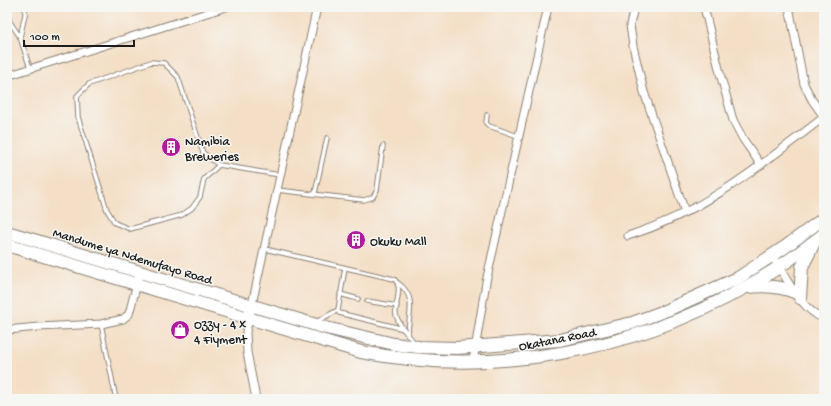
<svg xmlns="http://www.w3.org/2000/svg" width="831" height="406" viewBox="0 0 831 406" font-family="'Gochi Hand',sans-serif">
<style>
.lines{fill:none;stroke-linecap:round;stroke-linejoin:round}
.service-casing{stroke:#887e71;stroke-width:5.5}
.minor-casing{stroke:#887e71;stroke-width:9}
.primary-casing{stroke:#887e71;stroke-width:14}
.service{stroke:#fff;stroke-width:3.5}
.minor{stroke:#fff;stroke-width:7}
.primary{stroke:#fff;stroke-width:12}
.labels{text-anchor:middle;stroke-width:3;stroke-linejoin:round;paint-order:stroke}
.poi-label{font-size:13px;fill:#1c1c1c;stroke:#f6f6f2;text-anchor:start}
.street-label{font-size:13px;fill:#1c1c1c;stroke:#f6f6f2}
</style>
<rect width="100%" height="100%" fill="#f6f6f2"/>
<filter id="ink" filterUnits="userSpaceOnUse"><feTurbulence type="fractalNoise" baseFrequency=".025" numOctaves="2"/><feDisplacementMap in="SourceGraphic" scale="8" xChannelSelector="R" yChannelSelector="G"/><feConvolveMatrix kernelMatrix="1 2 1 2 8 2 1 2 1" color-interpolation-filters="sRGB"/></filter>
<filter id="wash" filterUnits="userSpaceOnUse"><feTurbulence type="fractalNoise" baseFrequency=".012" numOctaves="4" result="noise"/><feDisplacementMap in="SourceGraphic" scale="16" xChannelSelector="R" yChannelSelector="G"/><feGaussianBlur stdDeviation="0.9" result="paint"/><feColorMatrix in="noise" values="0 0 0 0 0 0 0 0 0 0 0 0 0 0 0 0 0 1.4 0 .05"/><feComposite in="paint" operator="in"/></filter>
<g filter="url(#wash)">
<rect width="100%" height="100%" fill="#f4dfc6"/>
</g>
<g filter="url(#ink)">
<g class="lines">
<defs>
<g id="service">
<path d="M7,14L10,22L20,37L30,68"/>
<path d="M20,37L25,15V7"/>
<path d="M487,115L486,123L489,126L518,136"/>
<path d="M219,165L204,179L200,197L192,208L182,215L130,229L115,223L107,210L78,117L77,96L89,84L151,62L164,63L178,77L203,153L219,165L280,175"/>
<path d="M277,190L364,200L373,197L377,190L383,146"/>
<path d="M315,193L327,138"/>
<path d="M265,249L394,279C404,287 394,304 396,315C399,326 408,335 415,343"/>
<path d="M345,268L338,310L339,313L404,329"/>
<path d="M398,283C418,298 408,314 408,335"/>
<path d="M340,294L358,299"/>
<path d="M367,301L397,306"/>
<path d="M316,322L338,310"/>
<path d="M101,324L116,399"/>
</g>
<g id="minor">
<path d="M634,7L630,25L633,46L644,92L685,212"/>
<path d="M704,7L721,77L733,120L743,139L761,165"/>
<path d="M789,7L804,84L812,100L824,117"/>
<path d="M7,76L226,7"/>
<path d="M628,236C706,211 760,166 824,117"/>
<path d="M772,256C787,278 799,308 824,319"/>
<path d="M7,330L38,327L101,324L123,319L129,314L140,272"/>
<path d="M473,362L486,282L548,7"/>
<path d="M256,399L247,352L246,332L317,7"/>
</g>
<g id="primary">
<path d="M7,232L326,328L394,344L419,347L457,348L560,340L632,323L667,310L738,278L785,247L824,218"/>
<path d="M7,245L361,352C492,377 631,352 746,287C774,272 799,253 824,234"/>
<path d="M749,287C766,285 781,286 797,293"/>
<path d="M800,298L802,267L813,245"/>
</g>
</defs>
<!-- service casing -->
<use href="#service" class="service-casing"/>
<!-- minor casing -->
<use href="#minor" class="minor-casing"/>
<!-- primary casing -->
<use href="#primary" class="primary-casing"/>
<!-- service -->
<use href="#service" class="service"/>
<!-- minor -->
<use href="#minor" class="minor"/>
<!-- primary -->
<use href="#primary" class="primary"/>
</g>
</g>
<!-- icons -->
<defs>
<symbol id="building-disc" viewBox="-11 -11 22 22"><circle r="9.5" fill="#b5179e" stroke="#f6f6f2"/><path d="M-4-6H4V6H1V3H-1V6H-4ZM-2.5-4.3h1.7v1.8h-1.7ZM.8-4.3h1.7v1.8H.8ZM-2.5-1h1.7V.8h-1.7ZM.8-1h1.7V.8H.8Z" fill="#fff"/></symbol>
<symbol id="shop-disc" viewBox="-11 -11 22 22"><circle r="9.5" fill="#b5179e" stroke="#f6f6f2"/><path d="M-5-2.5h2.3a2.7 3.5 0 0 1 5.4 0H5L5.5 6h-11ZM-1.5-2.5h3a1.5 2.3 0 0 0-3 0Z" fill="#fff"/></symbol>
</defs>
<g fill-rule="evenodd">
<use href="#building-disc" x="160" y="136" width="22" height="22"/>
<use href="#building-disc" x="345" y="229" width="22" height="22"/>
<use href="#shop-disc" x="169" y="319" width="22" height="22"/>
</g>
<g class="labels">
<!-- poi labels -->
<g class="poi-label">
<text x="185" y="145">Namibia<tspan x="185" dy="15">Breweries</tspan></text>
<text x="370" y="245">Okuku Mall</text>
<text x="194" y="328">Ozzy - 4 x<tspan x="194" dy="15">4 Fiyment</tspan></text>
</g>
<!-- street labels -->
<g class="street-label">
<text transform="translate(133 255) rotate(17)" y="5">Mandume ya Ndemufayo Road</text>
<text transform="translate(557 338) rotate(-11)" y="5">Okatana Road</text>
</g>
</g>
<!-- margin -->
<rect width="831" height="406" fill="none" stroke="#f6f6f2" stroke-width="24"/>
<!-- scale -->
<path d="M24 40v6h110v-6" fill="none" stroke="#1c1c1c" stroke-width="2"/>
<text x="30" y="40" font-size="12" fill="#1c1c1c" stroke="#f6f6f2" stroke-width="3" paint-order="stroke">100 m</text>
</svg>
